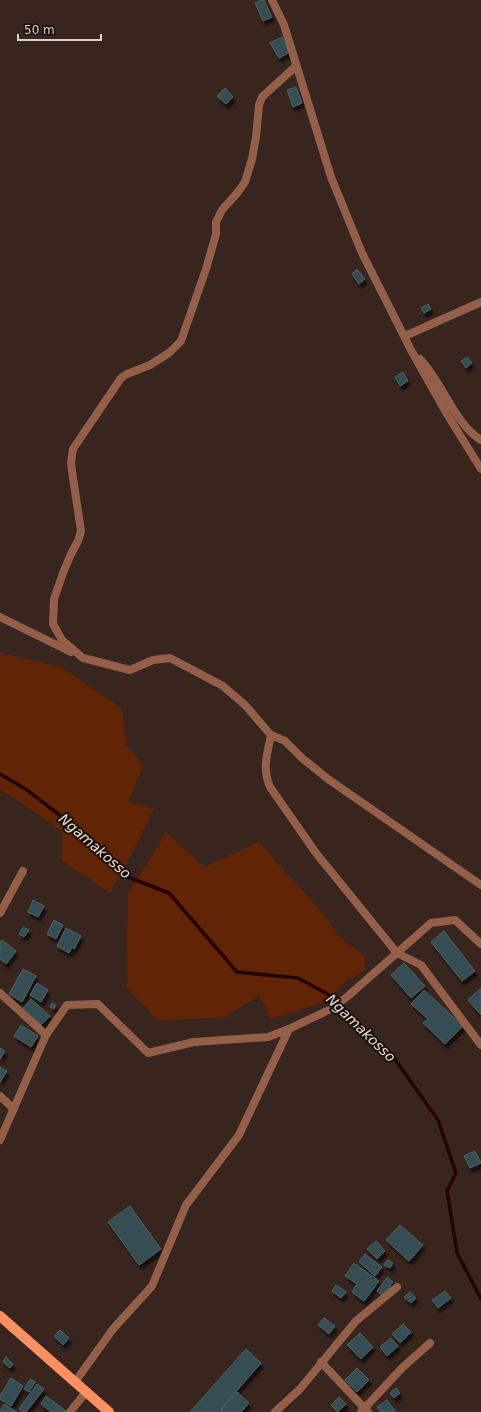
<svg xmlns="http://www.w3.org/2000/svg" width="481" height="1412" viewBox="0 0 481 1412" font-family="'DejaVu Sans',sans-serif">
<style>
.green{fill:#612506}
.lines{fill:none;stroke-linecap:round;stroke-linejoin:round}
.stream{stroke:#260300;stroke-width:3.5}
.building{fill:#354d53;stroke:#4a6368;filter:url(#shadow)}
.street{stroke:#935f49;stroke-width:8}
.primary{stroke:#fb9061;stroke-width:10}
.labels{text-anchor:middle;stroke-width:4;stroke-linejoin:round;paint-order:stroke}
.water-label{font-size:14px;font-style:italic;fill:#f0d9d0;stroke:#19110d}
</style>
<defs>
<filter id="shadow"><feDropShadow dx="2.5" dy="4.5" stdDeviation="1" flood-color="#0009"/></filter>
</defs>
<rect width="100%" height="100%" fill="#38251e"/>
<!-- green -->
<g class="green">
<path d="M0,653L62,667L122,709L126,744L143,766L128,802L154,808L138,842L110,893L62,861V831L0,789Z"/>
<path d="M166,832L204,867L259,842L324,915L337,935L364,955L365,971L347,980L328,1001L271,1019L259,995L225,1017L158,1021L127,988L128,894Z"/>
</g>
<g class="lines">
<!-- stream -->
<path class="stream" d="M0,774L27,790L92,840L128,877L169,893L237,972L298,978L331,996L392,1055L438,1120L456,1173L447,1191L457,1253L481,1299"/>
</g>
<!-- building -->
<g class="building">
<path d="M262,0H264L272,17L263,21L255,3Z"/>
<path d="M282,37L290,52L279,58L270,43Z"/>
<path d="M296,87L302,103L293,107L287,90Z"/>
<path d="M225,88L233,97L226,104L217,96Z"/>
<path d="M357,269L365,279L359,284L352,274Z"/>
<path d="M428,304L431,309L424,313L421,308Z"/>
<path d="M467,357L472,363L466,368L461,361Z"/>
<path d="M403,372L408,381L400,386L395,377Z"/>
<path d="M33,900L44,906L38,917L28,912Z"/>
<path d="M54,920L63,925L56,939L47,934Z"/>
<path d="M23,927L29,930L24,937L19,934Z"/>
<path d="M66,928L81,936L74,949L72,947L69,953L57,946Z"/>
<path d="M444,931L475,971L462,981L431,942Z"/>
<path d="M2,940L16,951L6,964L0,959V942Z"/>
<path d="M404,963L425,986L411,998L391,975Z"/>
<path d="M23,969L36,976L22,1002L9,994Z"/>
<path d="M37,983L48,990L41,1002L30,995Z"/>
<path d="M481,988V1015L468,1000Z"/>
<path d="M424,990L463,1026L445,1044L423,1023L428,1019L411,1004Z"/>
<path d="M31,999L50,1016L41,1025L23,1008Z"/>
<path d="M52,1003L56,1005L54,1009L50,1007Z"/>
<path d="M21,1025L38,1036L31,1047L14,1036Z"/>
<path d="M0,1048L5,1051L0,1059Z"/>
<path d="M0,1067L7,1071L0,1082Z"/>
<path d="M475,1151L481,1163L470,1168L464,1156Z"/>
<path d="M130,1206L161,1249L139,1265L108,1222Z"/>
<path d="M400,1225L423,1245L409,1261L386,1240Z"/>
<path d="M376,1241L385,1251L377,1259L367,1249Z"/>
<path d="M365,1254L382,1267L375,1276L359,1262Z"/>
<path d="M387,1260L393,1263L390,1268L384,1265Z"/>
<path d="M354,1263L379,1281L364,1301L352,1292L357,1284L345,1276Z"/>
<path d="M387,1277L393,1282L383,1296L377,1291Z"/>
<path d="M336,1285L346,1292L341,1298L332,1291Z"/>
<path d="M445,1291L451,1298L438,1308L432,1300Z"/>
<path d="M410,1292L416,1298L411,1303L404,1297Z"/>
<path d="M324,1318L335,1326L329,1334L318,1325Z"/>
<path d="M403,1324L411,1332L400,1343L392,1334Z"/>
<path d="M60,1330L69,1338L63,1345L54,1336Z"/>
<path d="M360,1333L373,1347L361,1359L347,1345Z"/>
<path d="M391,1338L398,1346L387,1356L380,1347Z"/>
<path d="M246,1349L261,1363L218,1412H190Z"/>
<path d="M6,1357L13,1364L10,1368L3,1362Z"/>
<path d="M357,1368L369,1380L357,1392L345,1380Z"/>
<path d="M11,1378L23,1386L11,1406L0,1399V1396Z"/>
<path d="M30,1379L35,1382L29,1392L24,1389Z"/>
<path d="M37,1384L44,1389L26,1412H23L19,1409Z"/>
<path d="M396,1388L400,1393L394,1398L390,1393Z"/>
<path d="M237,1392L249,1403L241,1412H221L220,1411Z"/>
<path d="M46,1396L66,1411L65,1412H51L41,1404Z"/>
<path d="M339,1397L346,1404L337,1412L331,1405Z"/>
<path d="M387,1400L396,1412H381L377,1407Z"/>
<path d="M4,1404L17,1412H0Z"/>
</g>
<g class="lines">
<!-- street -->
<g class="street">
<path d="M272,0L284,25L331,177L362,253L412,352L447,414L481,469"/>
<path d="M296,66L262,97L259,105L256,137L252,159L245,182L238,192L222,210L216,222V234L206,269L181,341L169,353L150,365L127,374L121,378L73,449L71,463L73,478L81,531L78,541L71,554L63,573L54,599L53,624L62,640L83,658L130,670L153,660L170,658L223,686L245,705L271,735L285,741L302,758L328,779L481,885"/>
<path d="M405,336L481,302"/>
<path d="M420,359C442,381 455,425 481,440"/>
<path d="M0,617L71,652"/>
<path d="M271,735C267,755 262,768 270,787L316,853L397,953L421,965L481,1045"/>
<path d="M0,913L23,871"/>
<path d="M0,993L46,1035"/>
<path d="M0,1096L14,1109"/>
<path d="M0,1140L46,1035L67,1005L98,1004L148,1053L194,1042L268,1037L289,1029L333,1008L348,996L431,923L455,920L481,944"/>
<path d="M321,1362L368,1412"/>
<path d="M75,1382L113,1329L152,1286L186,1205L239,1135L289,1029"/>
<path d="M70,1412L86,1392"/>
<path d="M275,1412L300,1389L356,1321L397,1287"/>
<path d="M361,1412L402,1368L430,1343"/>
</g>
<!-- primary -->
<path class="primary" d="M0,1316L109,1412"/>
</g>
<g class="labels">
<!-- water labels -->
<g class="water-label">
<text transform="translate(95 846) rotate(41)" y="5">Ngamakosso</text>
<text transform="translate(361 1028) rotate(44)" y="5">Ngamakosso</text>
</g>
</g>
<!-- scale -->
<path d="M18 34v6h83v-6" fill="none" stroke="#ddd1cc" stroke-width="2"/>
<text x="24" y="34" font-size="12" fill="#ddd1cc" stroke="#19110d" stroke-width="3" paint-order="stroke">50 m</text>
</svg>
